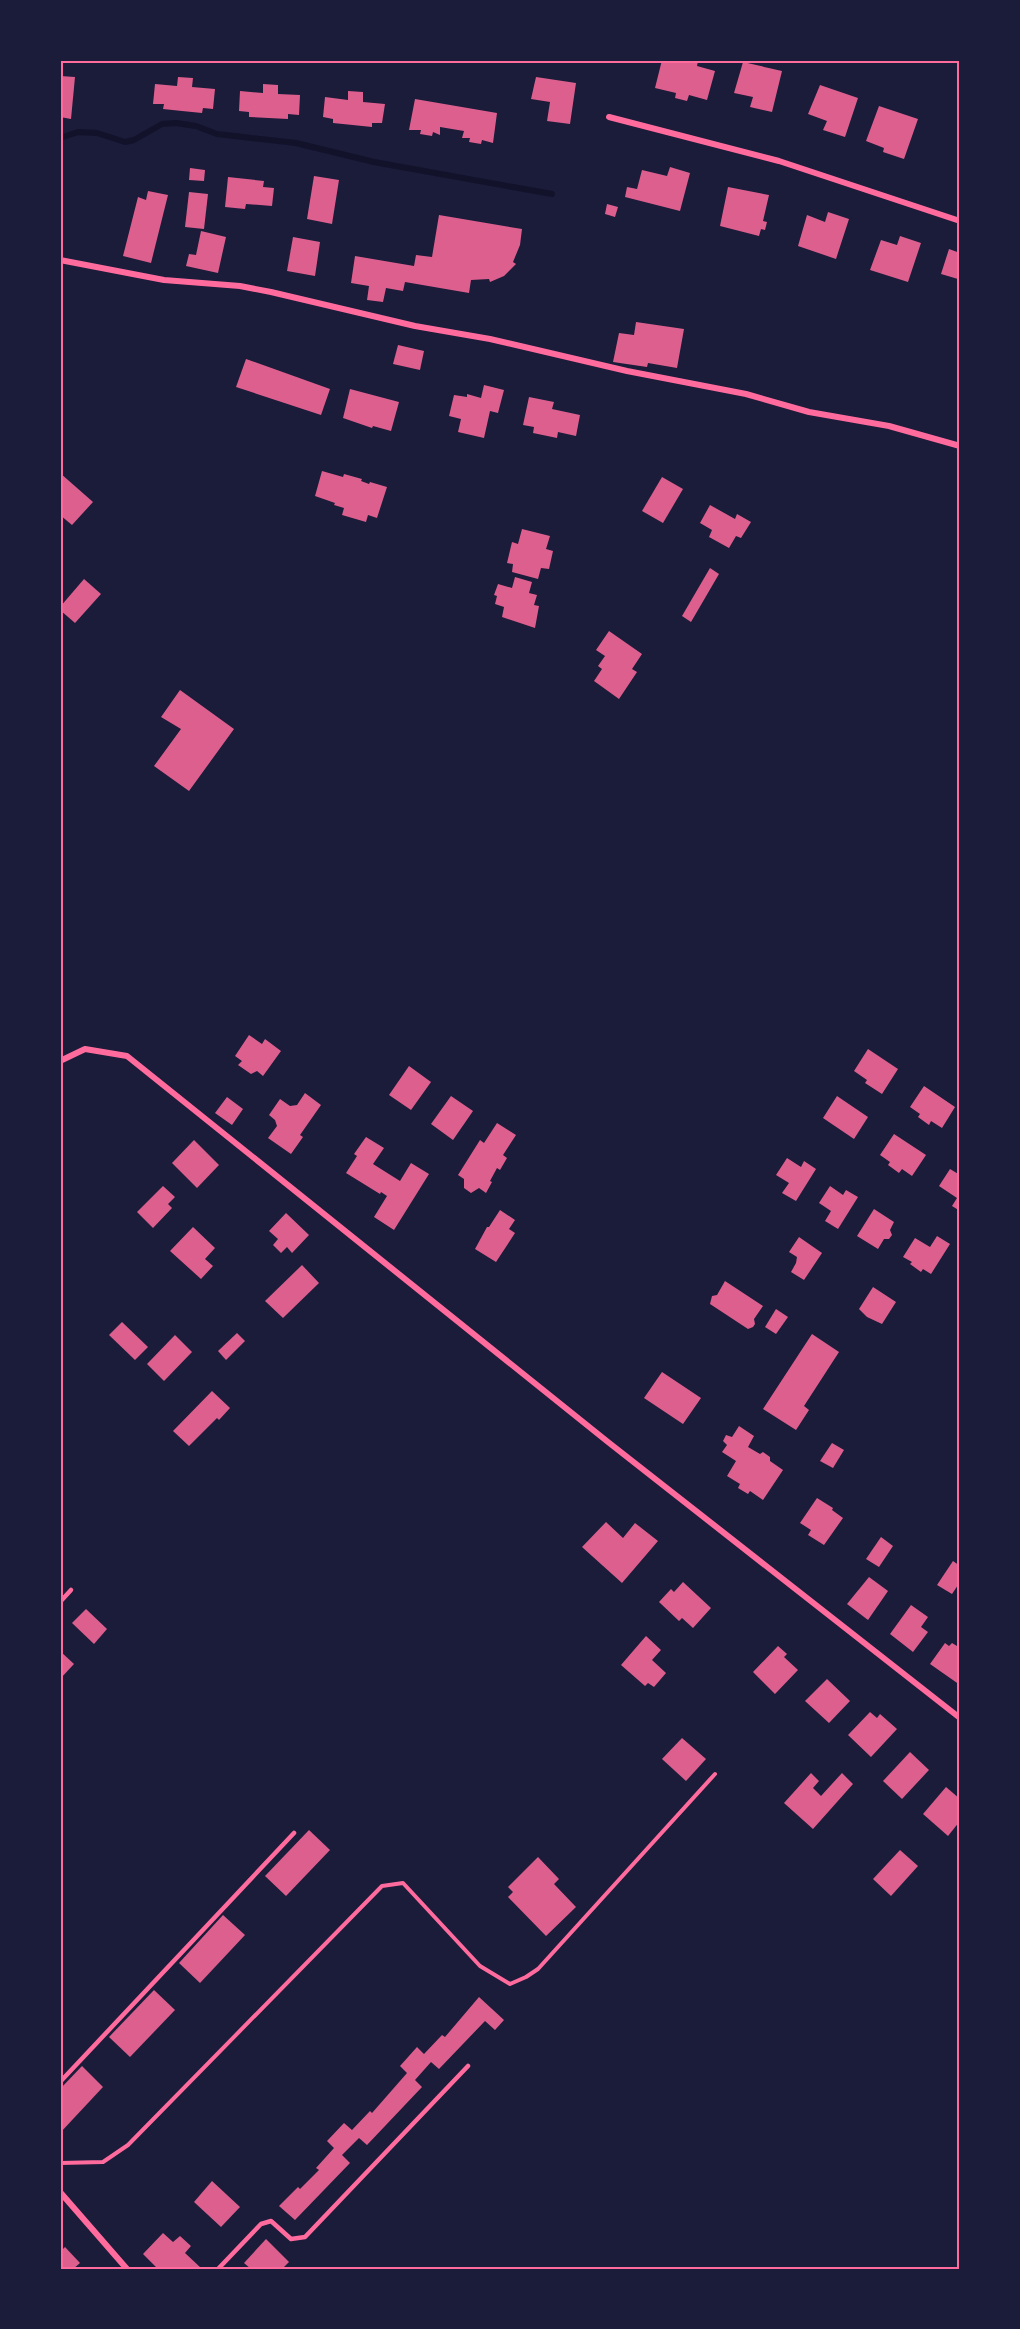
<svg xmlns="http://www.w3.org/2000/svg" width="1020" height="2329" viewBox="0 0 1020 2329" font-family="'IBM Plex Serif',serif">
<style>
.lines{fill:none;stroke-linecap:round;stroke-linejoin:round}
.stream{stroke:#12122b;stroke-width:6}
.building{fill:#dd5f8e}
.path{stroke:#ff6b9d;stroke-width:4}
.service{stroke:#ff6b9d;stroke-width:4.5}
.minor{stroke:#ff6b9d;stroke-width:6}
.neatline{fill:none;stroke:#ff6b9d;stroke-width:2}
</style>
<rect width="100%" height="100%" fill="#1b1b3a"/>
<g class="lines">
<!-- stream -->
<path class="stream" d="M60,138L78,132L97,133L125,142L134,140L162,124L176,123L196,126L217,134L296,143L374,162L552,194"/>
</g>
<!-- building -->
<g class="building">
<path d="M662,60H694L698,61L697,66L715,71L707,100L689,95L687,101L675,98L676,93L655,88Z"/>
<path d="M743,62L782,71L772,112L750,107L753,97L734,93Z"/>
<path d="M60,76L75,77L71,119L60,117Z"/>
<path d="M178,77L193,78L192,87L215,89L213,109L203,108L202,113L182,111L163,109L164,104H153L155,84L177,86Z"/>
<path d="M536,77L576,83L570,124L547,121L550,102L531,99Z"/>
<path d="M263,84L278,85V94L300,95L299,115L288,114V119L249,117V112L239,111L240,91L263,93Z"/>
<path d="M820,85L858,98L845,137L823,130L827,121L808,114Z"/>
<path d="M348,91L363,92V102L385,104L382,123H372V127L333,123V119L323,117L325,97L348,100Z"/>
<path d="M415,99L497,113L493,143L482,140L481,144L469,142L470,138H462L464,131L440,127V135L433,132L432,136L420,134L421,130H409Z"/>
<path d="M879,106L918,119L904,159L883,152L884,148L866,141Z"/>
<path d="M670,167L690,173L680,211L625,197L627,187L637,189L642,170L667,176Z"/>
<path d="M190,168L205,170L204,181L189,180Z"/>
<path d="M314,176L339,180L332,224L307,219Z"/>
<path d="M228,177L264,181L263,187L274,188L272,206L246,204L245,209L225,207Z"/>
<path d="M728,187L769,195L763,221L767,222L765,230L761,229L759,236L720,226Z"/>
<path d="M148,191L168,195L151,263L123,256L138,197L146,200Z"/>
<path d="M189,192L208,194L204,229L185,227Z"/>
<path d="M607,204L618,207L615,217L605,214Z"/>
<path d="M828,212L849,219L836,259L798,246L807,215L825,222Z"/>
<path d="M439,215L522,229L520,245L513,262L516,264L504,276L490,282L489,279L471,280L469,293L405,282L403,291L386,288L383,302L367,300L369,286L351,283L355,256L414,266L416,255L432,257Z"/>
<path d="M201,231L226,237L218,273L186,266L189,254L196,255Z"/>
<path d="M900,236L921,243L908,282L870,270L881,240L897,245Z"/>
<path d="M293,237L320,242L315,276L287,271Z"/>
<path d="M949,249L960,253V284L957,282L958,279L941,274Z"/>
<path d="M636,322L684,329L677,368L648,363L647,367L613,362L619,333L634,335Z"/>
<path d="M398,345L424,351L420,370L393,364Z"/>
<path d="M246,359L330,389L321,415L236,387Z"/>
<path d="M484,385L504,390L498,413L490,411L484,438L458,432L461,419L449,416L454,395L467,397V394L481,398Z"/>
<path d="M350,389L399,402L391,431L373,426L372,428L343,418Z"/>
<path d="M529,397L554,402L552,409L580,415L576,436L558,432L557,438L533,433L534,427L523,425Z"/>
<path d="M322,471L343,477L344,474L362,479L361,481L369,484L370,482L387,487L377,518L368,515L366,522L342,515L344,508L334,505L335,503L315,496Z"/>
<path d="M60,473L93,502L72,525L60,515Z"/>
<path d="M662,477L683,489L663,523L642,511Z"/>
<path d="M710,505L735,519L737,514L751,522L741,538L736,536L729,548L709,537L712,530L700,523Z"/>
<path d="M522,529L550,536L546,549L553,551L549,569L541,568L538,579L512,572L513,564L507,563L512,542L518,544Z"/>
<path d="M710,568L719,574L691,622L682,616Z"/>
<path d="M515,577L532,582L529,593L537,595L534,605L539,606L535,628L502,617L504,607L495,604L497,596L494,595L498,584L512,588Z"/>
<path d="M84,579L101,594L75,623L60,610V607Z"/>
<path d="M609,631L642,654L632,669L637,672L619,699L594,681L602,669L598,666L605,656L596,650Z"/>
<path d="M180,690L234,729L189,791L154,766L181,729L161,717Z"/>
<path d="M249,1035L262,1044L265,1039L281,1051L263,1076L257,1071L251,1074L238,1065L242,1061L235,1056Z"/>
<path d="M868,1049L898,1069L882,1094L865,1083L867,1080L854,1071Z"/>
<path d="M409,1066L431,1082L411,1110L389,1095Z"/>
<path d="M924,1086L955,1107L942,1128L931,1121L929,1125L918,1117L920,1114L910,1107Z"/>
<path d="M305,1093L321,1105L300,1135L303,1137L291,1154L268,1138L277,1126L275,1120L269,1115L280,1099L290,1106L297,1105Z"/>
<path d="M451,1096L473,1111L453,1140L431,1124Z"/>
<path d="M837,1096L868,1117L854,1139L823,1118Z"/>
<path d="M227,1097L243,1109L232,1125L215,1113Z"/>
<path d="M497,1123L516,1135L503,1155L507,1158L500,1170L497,1168L490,1181L492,1182L486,1193L479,1188L471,1193L464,1188V1179L458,1175L480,1140L484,1143Z"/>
<path d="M894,1134L926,1155L912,1176L902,1169L899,1173L888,1165L890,1162L880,1155Z"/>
<path d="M366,1137L384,1148L373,1164L400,1181L411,1163L429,1174L394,1230L374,1217L387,1196L381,1192L380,1194L346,1173L357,1156L354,1154Z"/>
<path d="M194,1140L219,1165L197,1188L172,1163Z"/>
<path d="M787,1158L801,1167L804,1161L816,1169L796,1201L782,1193L789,1183L776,1175Z"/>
<path d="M950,1169L960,1175V1211L952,1206L957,1198L939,1186Z"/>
<path d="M163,1186L175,1197L168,1204L172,1208L153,1228L137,1212Z"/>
<path d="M830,1186L843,1195L846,1190L858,1197L838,1229L825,1221L831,1211L819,1203Z"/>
<path d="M874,1209L894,1222L890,1230L892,1235L889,1239H884L878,1249L857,1236Z"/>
<path d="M500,1210L515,1220L509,1229L515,1233L496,1262L475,1249L487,1227H489Z"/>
<path d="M286,1213L309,1235L292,1253L287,1247L281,1253L273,1245L278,1239L269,1231Z"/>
<path d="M193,1227L215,1248L205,1259L213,1266L201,1279L170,1251Z"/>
<path d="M937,1236L950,1244L931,1274L923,1269L921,1272L910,1264L912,1262L903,1257L915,1238L930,1247Z"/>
<path d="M799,1237L822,1253L804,1280L791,1272L796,1263L797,1257L789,1252Z"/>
<path d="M302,1265L319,1283L283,1318L265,1301Z"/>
<path d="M725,1281L763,1306L754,1319L755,1324L753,1327L748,1329L710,1304L712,1296L717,1295Z"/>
<path d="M873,1287L896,1302L882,1324L867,1317L859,1309Z"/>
<path d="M776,1309L788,1317L776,1334L765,1327Z"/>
<path d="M122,1322L148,1347L135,1360L109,1335Z"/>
<path d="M237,1333L245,1341L226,1360L218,1351Z"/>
<path d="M812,1334L839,1352L804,1406L809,1410L796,1430L763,1409Z"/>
<path d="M175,1335L192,1352L164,1381L147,1364Z"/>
<path d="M662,1372L701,1398L683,1424L644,1398Z"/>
<path d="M212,1391L230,1408L219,1420L217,1418L189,1446L173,1431Z"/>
<path d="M739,1426L754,1436L748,1447L760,1454L763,1452L770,1457V1461L783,1470L763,1500L750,1491L748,1494L738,1488L740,1484L727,1476L736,1461L722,1452L727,1445L723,1441L726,1435L732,1437Z"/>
<path d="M832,1443L844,1450L833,1468L820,1461Z"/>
<path d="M817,1498L833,1508L832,1510L843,1518L824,1545L808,1535L811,1530L800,1523Z"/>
<path d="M606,1522L623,1538L635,1523L658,1541L622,1583L582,1547Z"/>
<path d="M881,1537L893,1546L879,1567L866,1559Z"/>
<path d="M953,1561L960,1566V1582L952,1594L937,1585Z"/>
<path d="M869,1577L888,1591L868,1620L847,1604Z"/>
<path d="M683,1582L711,1608L693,1628L682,1618L679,1621L659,1602L671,1589L674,1592Z"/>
<path d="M911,1605L928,1617L921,1627L928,1632L913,1652L890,1634Z"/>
<path d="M86,1609L107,1629L94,1644L72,1623Z"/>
<path d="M646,1636L661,1650L652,1660L666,1673L654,1687L648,1683L645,1686L621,1665Z"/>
<path d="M960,1641V1685L930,1664L945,1643L949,1646L952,1643L957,1646Z"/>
<path d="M778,1646L787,1654L784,1657L798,1670L775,1694L753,1672Z"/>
<path d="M60,1651L74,1664L60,1679Z"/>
<path d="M827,1679L850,1701L829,1723L805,1701Z"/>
<path d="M870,1712L877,1718L880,1714L897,1729L871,1757L848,1735Z"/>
<path d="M682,1738L706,1759L686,1781L662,1759Z"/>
<path d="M910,1752L929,1770L902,1799L883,1781Z"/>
<path d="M811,1773L819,1781L813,1788L821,1796L842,1773L853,1784L813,1829L784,1803Z"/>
<path d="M946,1787L960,1799V1821L948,1836L923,1814Z"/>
<path d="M309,1830L330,1850L286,1896L265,1876Z"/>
<path d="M900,1850L918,1866L891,1896L873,1879Z"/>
<path d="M538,1857L559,1879L554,1884L576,1907L546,1936L508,1897L513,1892L508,1887Z"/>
<path d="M223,1915L245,1935L200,1983L179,1963Z"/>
<path d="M154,1990L175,2010L130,2057L109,2037Z"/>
<path d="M479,1997L504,2020L495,2030L485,2021L439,2069L431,2062L415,2080L422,2087L367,2145L359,2138L342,2155L350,2163L295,2220L279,2206L298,2187L300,2189L319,2170L316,2168L334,2148L327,2141L344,2123L352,2130L370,2111L372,2113L407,2073L400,2066L417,2047L424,2054L442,2035L445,2037Z"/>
<path d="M82,2066L103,2087L60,2133V2089Z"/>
<path d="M212,2181L240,2207L221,2227L194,2202Z"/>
<path d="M163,2233L173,2242L180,2236L191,2246L185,2253L201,2268L200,2269H158L143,2254Z"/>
<path d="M266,2239L289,2262L282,2269H251L244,2263Z"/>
<path d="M60,2245L63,2249L65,2247L80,2263L73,2269H60Z"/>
</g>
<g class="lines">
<!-- path -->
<path class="path" d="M60,2163L103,2162L128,2145L382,1886L403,1883L480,1966L510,1984L526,1977L538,1969L715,1774"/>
<!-- service -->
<g class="service">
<path d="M60,1602L71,1590"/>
<path d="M60,2082L294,1833"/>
<path d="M218,2269L261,2224L271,2221L291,2239L305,2237L468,2066"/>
</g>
<!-- minor -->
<g class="minor">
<path d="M609,117L779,161L960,221"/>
<path d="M60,260L164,280L240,286L271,292L415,326L490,339L627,371L746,394L809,412L889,426L960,446"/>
<path d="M60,1061L85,1049L127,1056L608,1442L960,1718"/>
<path d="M60,2192L127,2269"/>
</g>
</g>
<!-- border -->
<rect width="1020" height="2329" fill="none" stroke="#1b1b3a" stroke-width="123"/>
<rect x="62" y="62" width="896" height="2206" class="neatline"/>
</svg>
